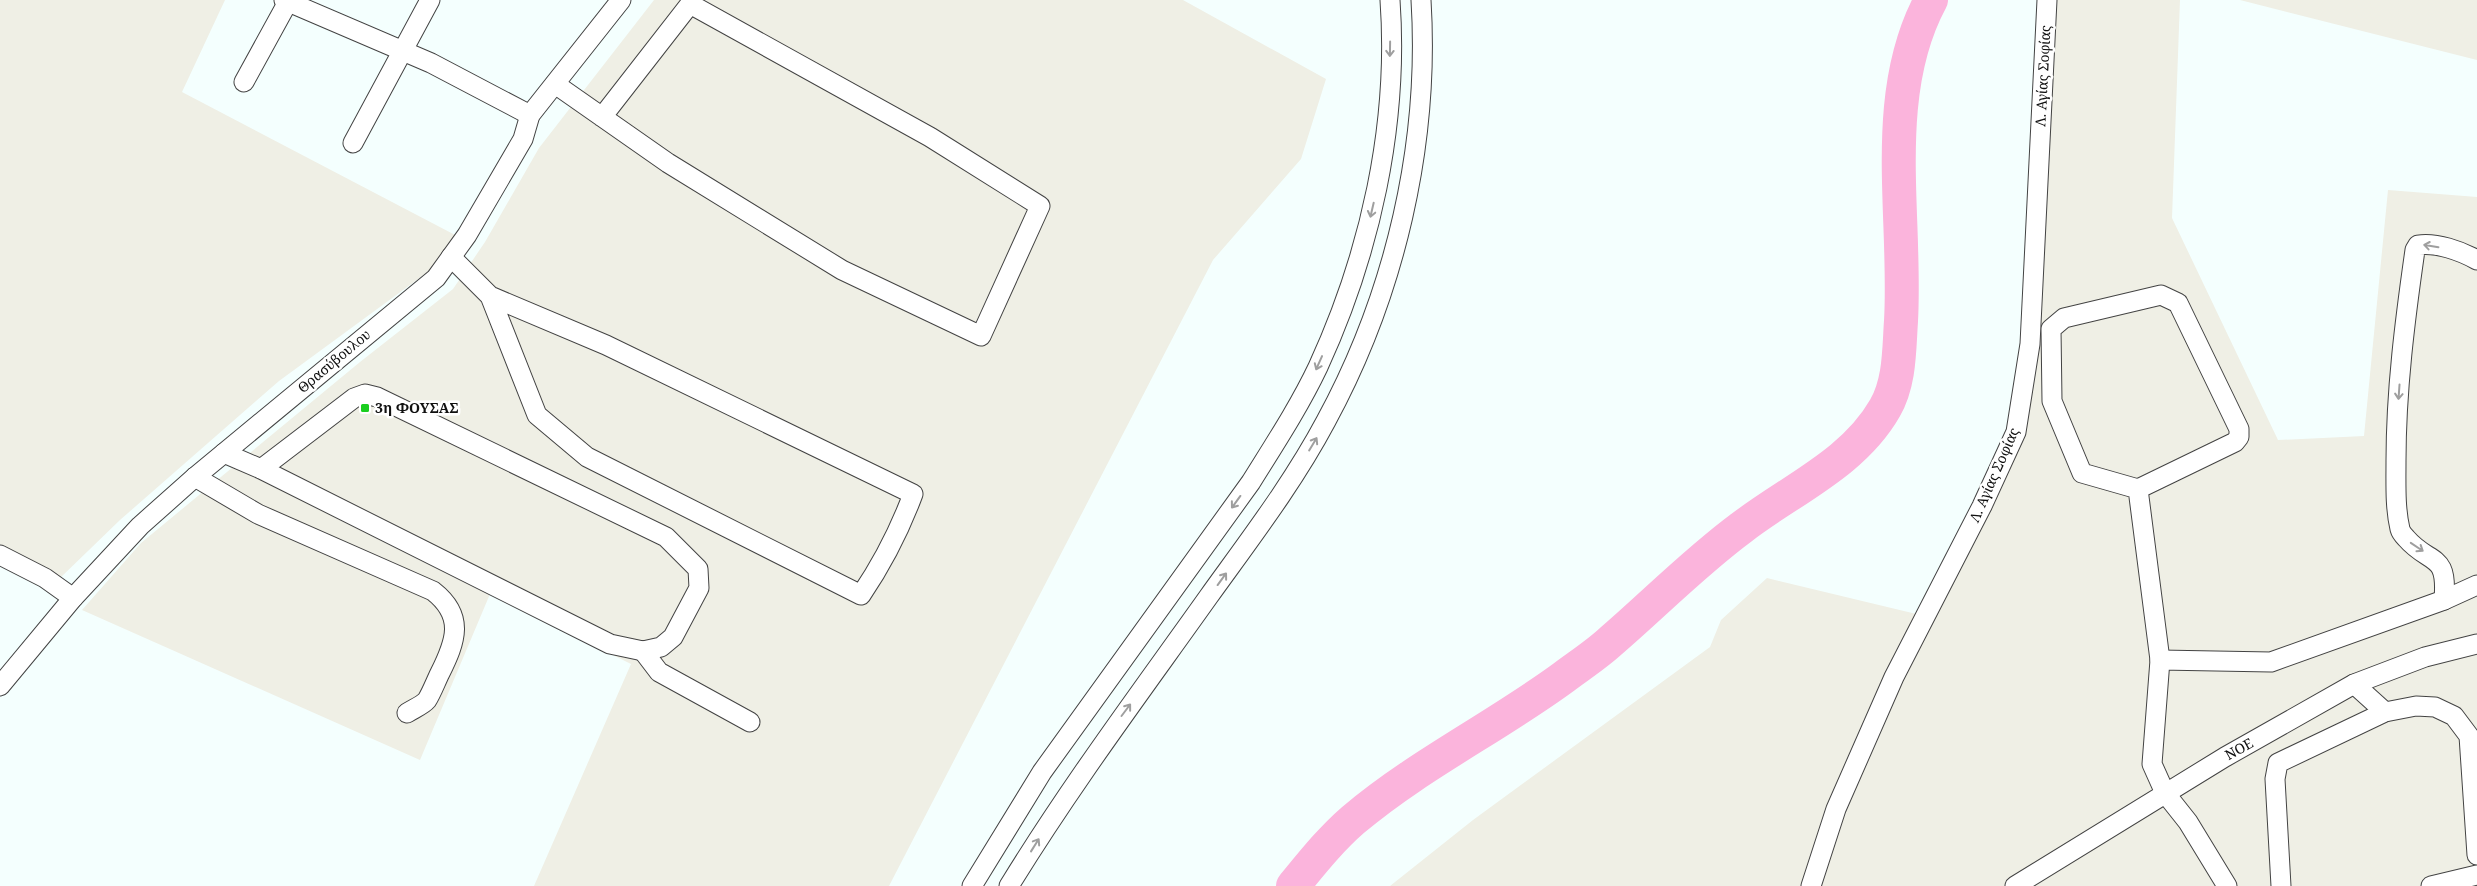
<svg xmlns="http://www.w3.org/2000/svg" width="2477" height="886" viewBox="0 0 2477 886" font-family="'Noto Serif',serif">
<style>
.industrial{fill:#efefe5}
.lines{fill:none;stroke-linecap:round;stroke-linejoin:round}
.river{stroke:#fbb4dc;stroke-width:34}
.minor-casing{stroke:#434343;stroke-width:21}
.minor{stroke:#fff;stroke-width:19}
.oneway{stroke:#9f9f9f}
.poi-dot{fill:#1bce1f;stroke:#fff;stroke-width:2}
.labels{text-anchor:middle;stroke-width:5;stroke-linejoin:round;paint-order:stroke}
.street-label{font-size:14px;fill:#101010;stroke:#fff}
.poi-label{font-size:14px;font-weight:bold;fill:#101010;stroke:#fff;text-anchor:start}
</style>
<rect width="100%" height="100%" fill="#f4fffe"/>
<!-- industrial -->
<g class="industrial">
<path d="M0,0H225L182,92L457,236L429,271L279,381L120,520L58,580L0,550Z"/>
<path d="M654,0H1183L1326,79L1301,159L1213,260L889,886H534L631,664L490,594L420,760L82,610L141,543L360,362L453,289L485,242L539,148Z"/>
<path d="M2055,0H2180L2172,218L2278,440L2364,436L2388,190L2477,197V886H1390L1473,820L1710,647L1721,620L1767,578L1933,618L2022,437Z"/>
<path d="M2240,0H2477V60Z"/>
</g>
<g class="lines">
<!-- river -->
<path class="river" d="M1293,886C1312,863 1330,840 1353,820C1418,765 1496,727 1564,677C1580,665 1597,654 1611,641C1654,604 1695,562 1741,528C1790,490 1853,464 1885,408C1900,382 1899,350 1901,321C1907,216 1879,96 1931,0"/>
<defs>
<g id="minor">
<path d="M284,0L431,63L530,115"/>
<path d="M244,82L289,0"/>
<path d="M555,84L668,163L842,270L981,336L1040,206L930,137L690,4L602,117"/>
<path d="M353,143L430,0"/>
<path d="M451,257L490,296L537,415L587,457L861,595C882,564 900,529 913,494L606,345L490,296"/>
<path d="M224,453L261,469L610,644L643,651L661,647L673,637L699,588L698,569L666,537L377,397L365,394L354,398L261,469"/>
<path d="M195,477L258,514L433,591C465,616 456,641 440,673C436,681 432,692 427,700C423,705 413,709 407,713"/>
<path d="M2138,489L2082,473L2052,401L2051,329L2064,318L2161,295L2178,303L2239,429V437L2235,442L2138,489L2160,660"/>
<path d="M0,555L45,578L73,598"/>
<path d="M2444,600C2448,551 2430,566 2406,538C2404,536 2401,533 2400,529C2395,508 2396,484 2396,461C2396,390 2405,320 2415,250L2418,245C2436,242 2461,251 2477,260"/>
<path d="M643,651L659,672L750,722"/>
<path d="M2354,684L2385,712"/>
<path d="M0,686L73,598L140,526L195,477L436,278L467,235L523,139L530,115L621,0"/>
<path d="M972,886L1042,772L1251,482C1274,445 1299,407 1318,367C1370,254 1399,125 1390,0"/>
<path d="M1009,886C1071,785 1140,693 1209,596C1250,539 1293,483 1326,421C1395,294 1430,144 1421,0"/>
<path d="M1811,886L1836,809L1894,677L1982,506L2016,432L2030,344L2047,0"/>
<path d="M2015,886L2225,757L2354,684L2425,657L2477,644"/>
<path d="M2227,886L2188,822L2165,793L2152,764L2160,660L2271,662L2444,600L2477,585"/>
<path d="M2281,886L2275,779L2278,763L2385,712L2416,706L2435,707L2454,716L2469,736L2477,855"/>
<path d="M2431,886L2477,875"/>
</g>
</defs>
<!-- minor casing -->
<use href="#minor" class="minor-casing"/>
<!-- minor -->
<use href="#minor" class="minor"/>
</g>
<!-- one-way arrows -->
<defs><path id="oneway-shaft" d="M-6 0H5M1.5-3L5.5 0L1.5 3" fill="none" stroke-width="1.6" stroke-linecap="round" stroke-linejoin="round" transform="scale(1.25)"/></defs>
<g class="oneway">
<use href="#oneway-shaft" transform="translate(1390 49) rotate(91)"/>
<use href="#oneway-shaft" transform="translate(1372 210) rotate(103)"/>
<use href="#oneway-shaft" transform="translate(2431 246) rotate(-171)"/>
<use href="#oneway-shaft" transform="translate(1319 363) rotate(114)"/>
<use href="#oneway-shaft" transform="translate(2399 392) rotate(94)"/>
<use href="#oneway-shaft" transform="translate(1313 444) rotate(-59)"/>
<use href="#oneway-shaft" transform="translate(1236 502) rotate(126)"/>
<use href="#oneway-shaft" transform="translate(2417 547) rotate(34)"/>
<use href="#oneway-shaft" transform="translate(1222 579) rotate(-54)"/>
<use href="#oneway-shaft" transform="translate(1126 710) rotate(-53)"/>
<use href="#oneway-shaft" transform="translate(1035 845) rotate(-58)"/>
</g>
<!-- markers -->
<rect class="poi-dot" x="360" y="403" width="10" height="10" rx="2.5"/>
<g class="labels">
<!-- street labels -->
<g class="street-label">
<text transform="translate(2043 76) rotate(-87)" y="5">Λ. Αγίας Σοφίας</text>
<text transform="translate(334 361) rotate(-40)" y="5">Θρασύβουλου</text>
<text transform="translate(1994 475) rotate(-66)" y="5">Λ. Αγίας Σοφίας</text>
<text transform="translate(2239 749) rotate(-29)" y="5">NOE</text>
</g>
<!-- poi labels -->
<g class="poi-label">
<text x="375" y="413">3η ΦΟΥΣΑΣ</text>
</g>
</g>
</svg>
